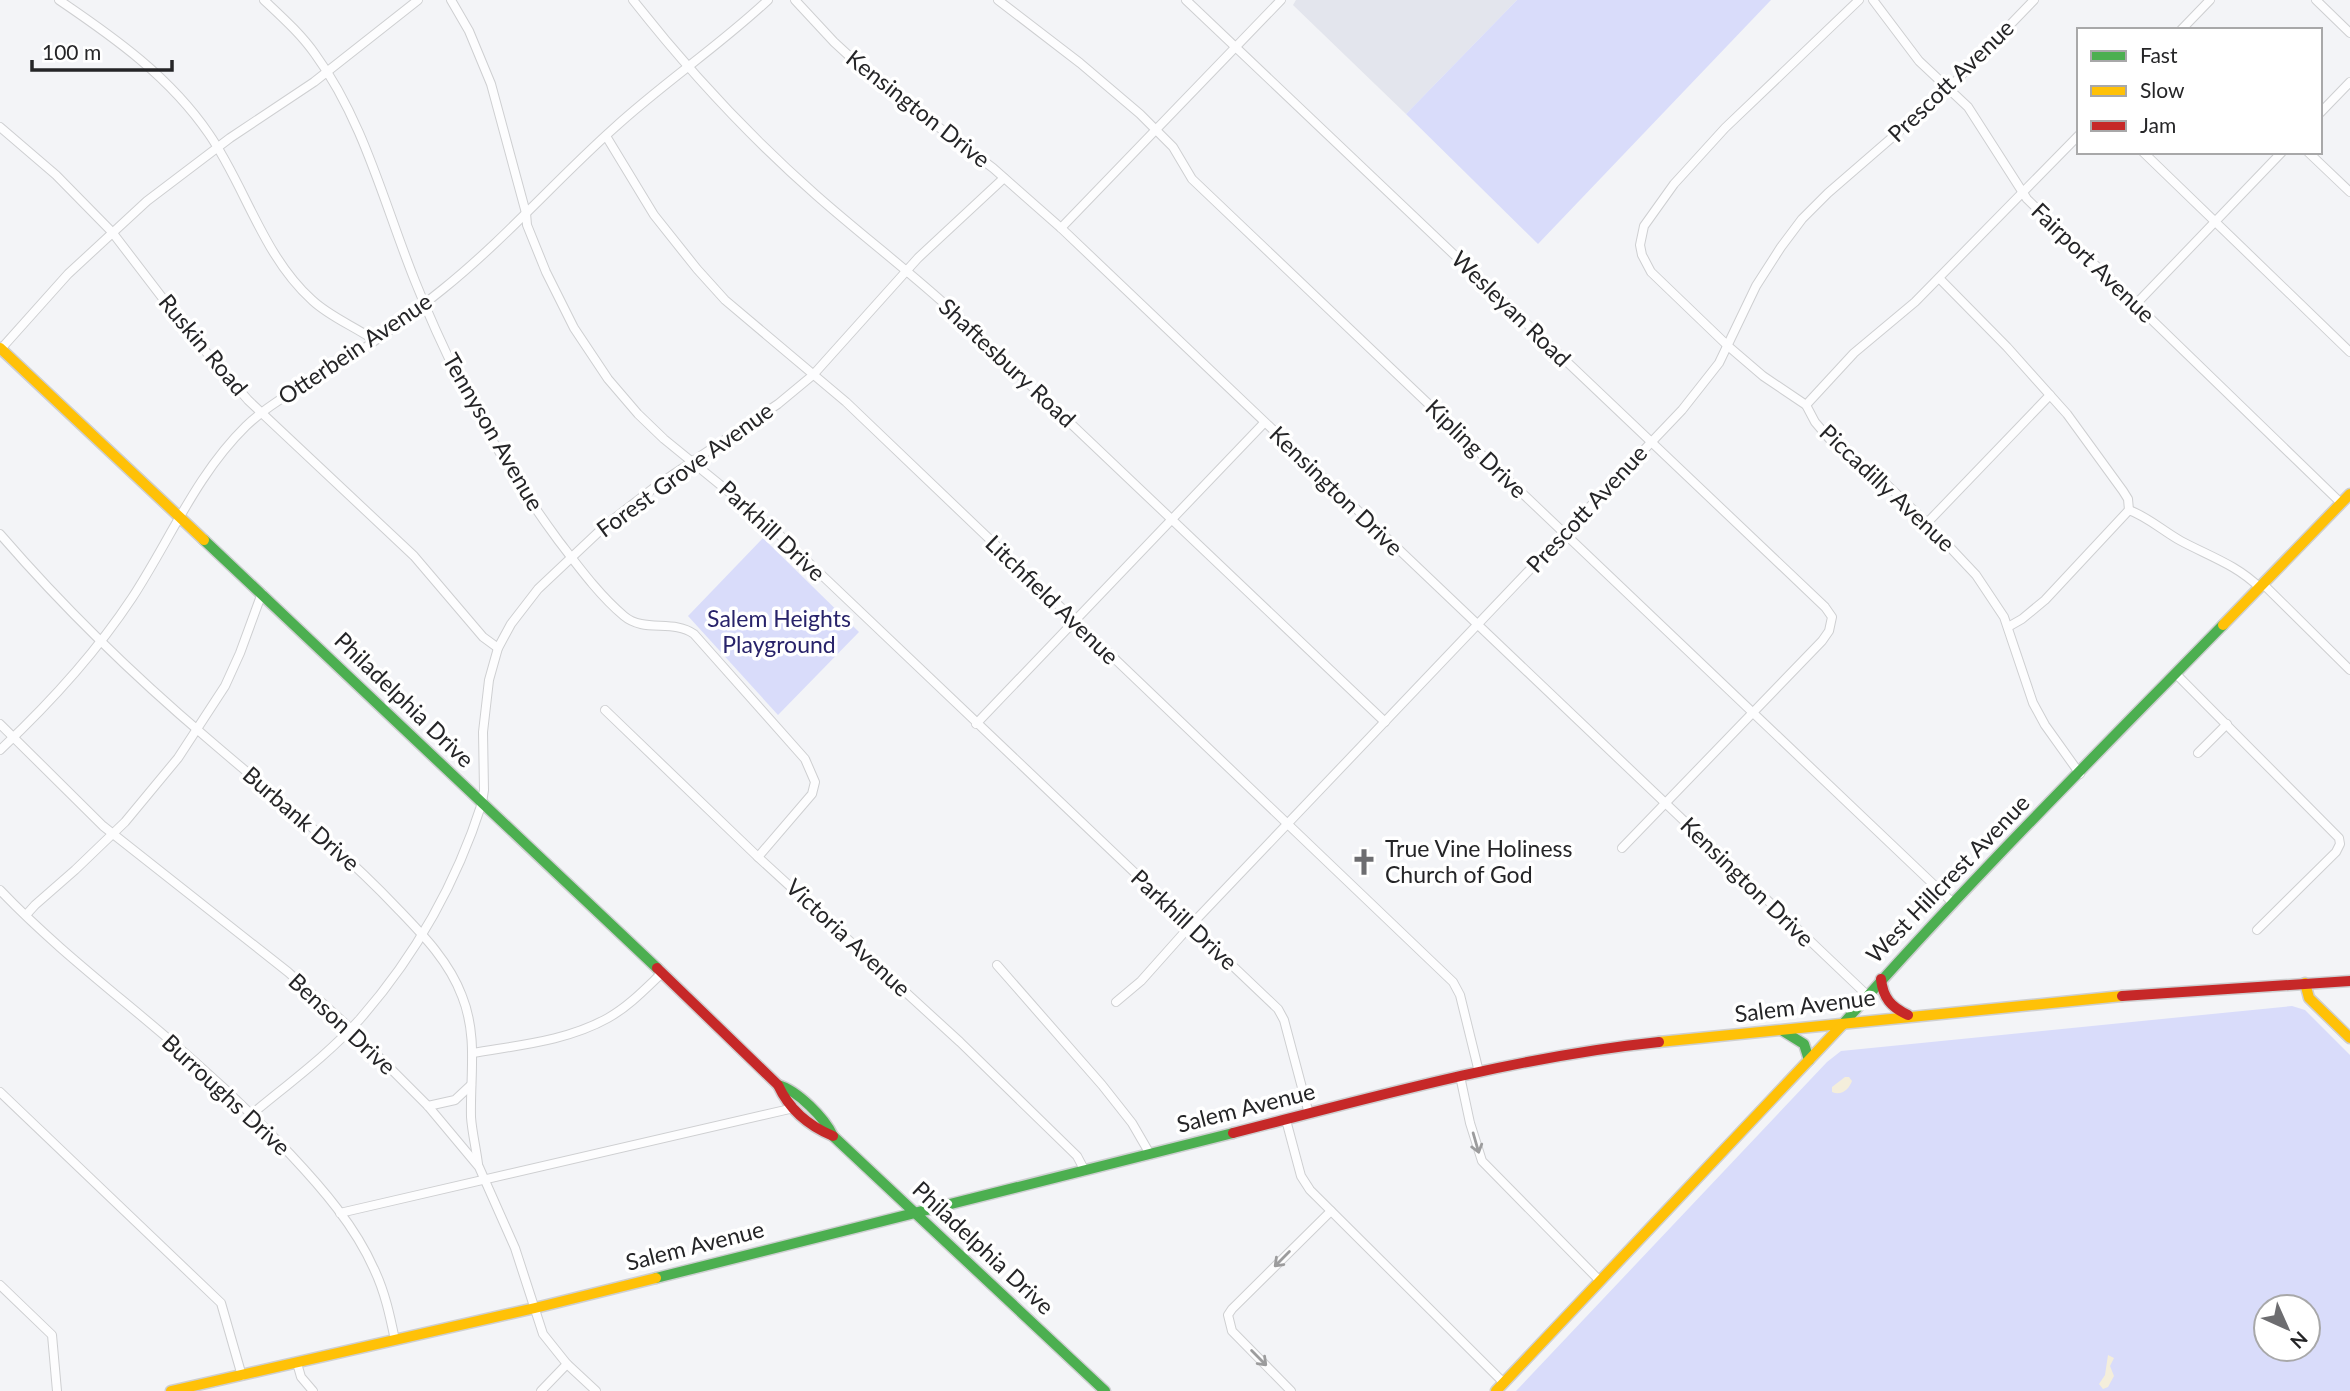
<svg xmlns="http://www.w3.org/2000/svg" width="2350" height="1391" viewBox="0 0 2350 1391" font-family="Lato,sans-serif">
<style>
.built{fill:#e3e5ed}
.green{fill:#d9dcfa;fill-rule:evenodd}
.sand{fill:#f4eedb}
.lines{fill:none;stroke-linecap:round;stroke-linejoin:round}
.street-casing{stroke:#cecfd1;stroke-width:10}
.fast-casing{stroke:#cecfd1;stroke-width:13}
.slow-casing{stroke:#cecfd1;stroke-width:13}
.jam-casing{stroke:#cecfd1;stroke-width:13}
.street{stroke:#fdfdfe;stroke-width:8}
.fast{stroke:#4caf50;stroke-width:10}
.slow{stroke:#ffc107;stroke-width:10}
.jam{stroke:#c62828;stroke-width:10}
.oneway{stroke:#9c9c9d}
.labels{text-anchor:middle;stroke-width:7;stroke-linejoin:round;paint-order:stroke}
.street-label{font-size:23px;fill:#252527;stroke:#fff}
.park-label{font-size:23px;fill:#28236a;stroke:#fff}
.poi-label{font-size:23px;fill:#252527;stroke:#fff;text-anchor:start}
</style>
<rect width="100%" height="100%" fill="#f3f4f7"/>
<!-- built -->
<path class="built" d="M1296,0H1517L1406,114L1293,5Z"/>
<!-- green -->
<g class="green">
<path d="M1517,0H1771L1538,244L1406,114Z"/>
<path d="M763,538L859,632L778,715L688,616Z"/>
<path d="M2292,1006L2305,1010L2350,1055V1391H1516L1827,1062L1841,1051ZM2266,1307H2308V1349H2266Z"/>
</g>
<!-- sand -->
<g class="sand">
<path d="M1845,1077H1849L1852,1081C1849,1089 1842,1096 1832,1092V1087Z"/>
<path d="M2108,1355L2114,1358L2110,1366L2114,1376L2108,1387L2103,1389L2099,1384L2105,1375Z"/>
</g>
<g class="lines">
<defs>
<g id="street">
<path d="M59,0C115,38 170,77 209,134C245,186 263,256 312,300C330,317 354,326 374,340"/>
<path d="M264,0C282,17 301,34 315,54C364,121 384,204 415,281C452,374 499,460 558,540C578,566 599,595 624,616C644,633 673,619 694,634L805,759L815,782L812,794L758,857"/>
<path d="M451,0L469,31L491,84L526,213L527,225L546,272L574,328L608,379L638,414L664,439L767,523L1278,1009L1284,1020L1309,1114"/>
<path d="M633,0C688,70 749,136 816,195C859,233 905,268 947,306L1385,722"/>
<path d="M795,0L834,42L872,77L993,168L1061,228L1867,995"/>
<path d="M998,0L1080,63L1140,114L1173,147L1192,179L1953,903"/>
<path d="M1186,0L1825,607L1832,617L1829,631L1822,641L1622,848"/>
<path d="M1859,0L1725,128L1674,184L1644,226L1640,245L1642,255L1651,272L1728,346L1763,376L1806,405L1815,422L1832,442L1879,477L1927,523L1976,575L2004,617L2033,703L2045,725L2080,774"/>
<path d="M1873,0L1919,61L1968,107L2027,199L2341,503"/>
<path d="M2316,0L2350,33"/>
<path d="M2181,30L2210,0"/>
<path d="M2320,113L2350,82"/>
<path d="M0,127L56,175L112,232L187,330L248,400L414,556L483,637L498,648"/>
<path d="M606,136L654,215L697,269L725,300L846,402L1453,982L1460,995L1479,1072"/>
<path d="M2143,152L2350,352"/>
<path d="M2308,152L2350,192"/>
<path d="M1061,228L1281,0"/>
<path d="M1939,278L2007,347L2067,414L2123,491L2128,499L2129,510"/>
<path d="M2136,304L2282,152"/>
<path d="M0,350L68,274L147,201L230,138L314,82L418,0"/>
<path d="M1806,405L1854,353L1915,302L2079,135"/>
<path d="M2129,510C2148,517 2163,531 2181,541C2209,556 2237,565 2260,588"/>
<path d="M1927,523L2050,395"/>
<path d="M0,534C64,608 133,675 207,738C272,794 338,846 397,908C422,934 449,961 462,996C478,1036 470,1075 471,1117C472,1132 476,1148 478,1164"/>
<path d="M2263,584L2350,670"/>
<path d="M2008,627L2022,619L2045,600L2129,510"/>
<path d="M2176,674L2339,838L2340,844L2336,852L2257,930"/>
<path d="M605,710L758,857L960,1042L1077,1156L1085,1171"/>
<path d="M0,724L103,826L288,972L350,1028L428,1106L479,1167L515,1248L543,1334L567,1364L596,1391"/>
<path d="M976,724L1264,423"/>
<path d="M0,750C49,704 95,654 132,598C170,540 196,475 246,426C274,399 313,381 346,360C380,339 412,314 443,289C504,240 555,181 613,129C663,83 719,46 768,0"/>
<path d="M2198,753L2227,724"/>
<path d="M0,890C60,953 130,1004 195,1062C228,1091 260,1122 290,1154C322,1188 355,1226 374,1269C385,1292 390,1316 395,1340"/>
<path d="M26,915L35,905L75,870L125,822L178,758L225,686L240,653L262,593"/>
<path d="M997,965L1102,1085L1132,1123L1150,1154"/>
<path d="M1116,1002L1141,981L1190,926L1682,410L1719,363L1756,286L1781,247L1802,219L1828,193L1948,89L2034,0"/>
<path d="M473,1053C519,1045 567,1041 608,1018C629,1006 645,989 662,973"/>
<path d="M1460,1076L1470,1123L1482,1161L1600,1281"/>
<path d="M0,1092L221,1303L242,1376"/>
<path d="M428,1106L455,1100L471,1085"/>
<path d="M252,1114C288,1084 329,1054 360,1019C416,955 456,884 482,803L484,790L483,732L489,680L498,648L511,624L538,589L607,524L659,484L778,404L813,375L918,258L1004,178"/>
<path d="M1286,1120L1301,1176L1310,1190L1504,1383"/>
<path d="M340,1213L794,1108"/>
<path d="M0,1285L52,1335L57,1391"/>
<path d="M297,1363L301,1377L313,1391"/>
<path d="M541,1391L567,1364"/>
<path d="M1291,1391L1232,1331L1228,1315L1232,1309L1331,1211"/>
</g>
<g id="fast">
<path d="M204,540L657,968"/>
<path d="M1843,1024C1964,886 2095,756 2223,625"/>
<path d="M1783,1031L1804,1044L1809,1060"/>
<path d="M778,1085C797,1090 825,1118 833,1136L1105,1391"/>
<path d="M656,1278L1233,1133"/>
</g>
<g id="slow">
<path d="M0,348L204,540"/>
<path d="M2223,625L2350,494"/>
<path d="M2305,983L2309,998L2350,1038"/>
<path d="M1659,1042L2122,996"/>
<path d="M171,1391L535,1308L656,1278"/>
<path d="M1496,1391L1843,1024"/>
</g>
<g id="jam">
<path d="M657,968L778,1085C789,1109 809,1126 833,1136"/>
<path d="M1881,979C1883,998 1891,1007 1908,1015"/>
<path d="M2122,996L2350,981"/>
<path d="M1233,1133C1373,1097 1515,1057 1659,1042"/>
</g>
</defs>
<!-- street casing -->
<use href="#street" class="street-casing"/>
<!-- fast casing -->
<use href="#fast" class="fast-casing"/>
<!-- slow casing -->
<use href="#slow" class="slow-casing"/>
<!-- jam casing -->
<use href="#jam" class="jam-casing"/>
<!-- street -->
<use href="#street" class="street"/>
<!-- fast -->
<use href="#fast" class="fast"/>
<!-- slow -->
<use href="#slow" class="slow"/>
<!-- jam -->
<use href="#jam" class="jam"/>
</g>
<!-- one-way arrows -->
<defs><path id="oneway-shaft" d="M-6 0H5M1.5-3L5.5 0L1.5 3" fill="none" stroke-width="1.6" stroke-linecap="round" stroke-linejoin="round" transform="scale(1.75)"/></defs>
<g class="oneway">
<use href="#oneway-shaft" transform="translate(1476 1143) rotate(74)"/>
<use href="#oneway-shaft" transform="translate(1282 1259) rotate(135)"/>
<use href="#oneway-shaft" transform="translate(1259 1358) rotate(45)"/>
</g>
<!-- icons -->
<defs>
<symbol id="church-bare" viewBox="-9 -9 18 18"><path d="M-1.2-6h2.4v3.5h3.3v2.4h-3.3V6h-2.4V-.1h-3.3v-2.4h3.3Z" fill="#6d6d70" stroke="#fff" stroke-width="2.5" paint-order="stroke"/></symbol>
</defs>
<g fill-rule="evenodd">
<use href="#church-bare" x="1345" y="843" width="38" height="38"/>
</g>
<g class="labels">
<!-- street labels -->
<g class="street-label">
<text transform="translate(1951 81) rotate(-44)" y="8">Prescott Avenue</text>
<text transform="translate(918 109) rotate(38)" y="8">Kensington Drive</text>
<text transform="translate(2093 263) rotate(44)" y="8">Fairport Avenue</text>
<text transform="translate(1511 309) rotate(44)" y="8">Wesleyan Road</text>
<text transform="translate(203 345) rotate(50)" y="8">Ruskin Road</text>
<text transform="translate(355 349) rotate(-34)" y="8">Otterbein Avenue</text>
<text transform="translate(1007 363) rotate(43)" y="8">Shaftesbury Road</text>
<text transform="translate(493 432) rotate(60)" y="8">Tennyson Avenue</text>
<text transform="translate(1476 449) rotate(44)" y="8">Kipling Drive</text>
<text transform="translate(685 470) rotate(-36)" y="8">Forest Grove Avenue</text>
<text transform="translate(1887 488) rotate(43)" y="8">Piccadilly Avenue</text>
<text transform="translate(1336 491) rotate(44)" y="8">Kensington Drive</text>
<text transform="translate(1587 509) rotate(-47)" y="8">Prescott Avenue</text>
<text transform="translate(772 531) rotate(43)" y="8">Parkhill Drive</text>
<text transform="translate(1052 600) rotate(44)" y="8">Litchfield Avenue</text>
<text transform="translate(404 700) rotate(44)" y="8">Philadelphia Drive</text>
<text transform="translate(301 819) rotate(41)" y="8">Burbank Drive</text>
<text transform="translate(1948 879) rotate(-46)" y="8">West Hillcrest Avenue</text>
<text transform="translate(1747 882) rotate(44)" y="8">Kensington Drive</text>
<text transform="translate(1184 920) rotate(43)" y="8">Parkhill Drive</text>
<text transform="translate(848 938) rotate(43)" y="8">Victoria Avenue</text>
<text transform="translate(1805 1006) rotate(-7)" y="8">Salem Avenue</text>
<text transform="translate(342 1024) rotate(43)" y="8">Benson Drive</text>
<text transform="translate(226 1095) rotate(43)" y="8">Burroughs Drive</text>
<text transform="translate(1246 1108) rotate(-14)" y="8">Salem Avenue</text>
<text transform="translate(695 1246) rotate(-14)" y="8">Salem Avenue</text>
<text transform="translate(983 1248) rotate(43)" y="8">Philadelphia Drive</text>
</g>
<!-- park labels -->
<g class="park-label">
<text x="779" y="627">Salem Heights<tspan x="779" dy="26">Playground</tspan></text>
</g>
<!-- poi labels -->
<g class="poi-label">
<text x="1385" y="857">True Vine Holiness<tspan x="1385" dy="26">Church of God</tspan></text>
</g>
</g>
<!-- legend -->
<rect x="2077" y="28" width="245" height="126" fill="#ffffff" stroke="#a8a8a9" stroke-width="2"/>
<rect x="2091" y="51" width="35" height="10" fill="#4caf50" stroke="#a8a8a9" stroke-width="2"/>
<text x="2140" y="63" font-size="21" fill="#252527">Fast</text>
<rect x="2091" y="86" width="35" height="10" fill="#ffc107" stroke="#a8a8a9" stroke-width="2"/>
<text x="2140" y="98" font-size="21" fill="#252527">Slow</text>
<rect x="2091" y="121" width="35" height="10" fill="#c62828" stroke="#a8a8a9" stroke-width="2"/>
<text x="2140" y="133" font-size="21" fill="#252527">Jam</text>
<!-- north arrow -->
<g transform="translate(2287 1328) rotate(135)"><circle r="33" fill="#ffffff" stroke="#a8a8a9" stroke-width="2"/>
<path d="M0-5L12 26L0 18L-12 26Z" fill="#6d6d70"/>
<text y="-10" font-size="19" font-weight="bold" text-anchor="middle" fill="#252527">N</text>
</g>
<!-- scale -->
<path d="M32 60v10h140v-10" fill="none" stroke="#252527" stroke-width="3.5"/>
<text x="42" y="60" font-size="21" fill="#252527" stroke="#ffffff" stroke-width="5" paint-order="stroke">100 m</text>
</svg>
